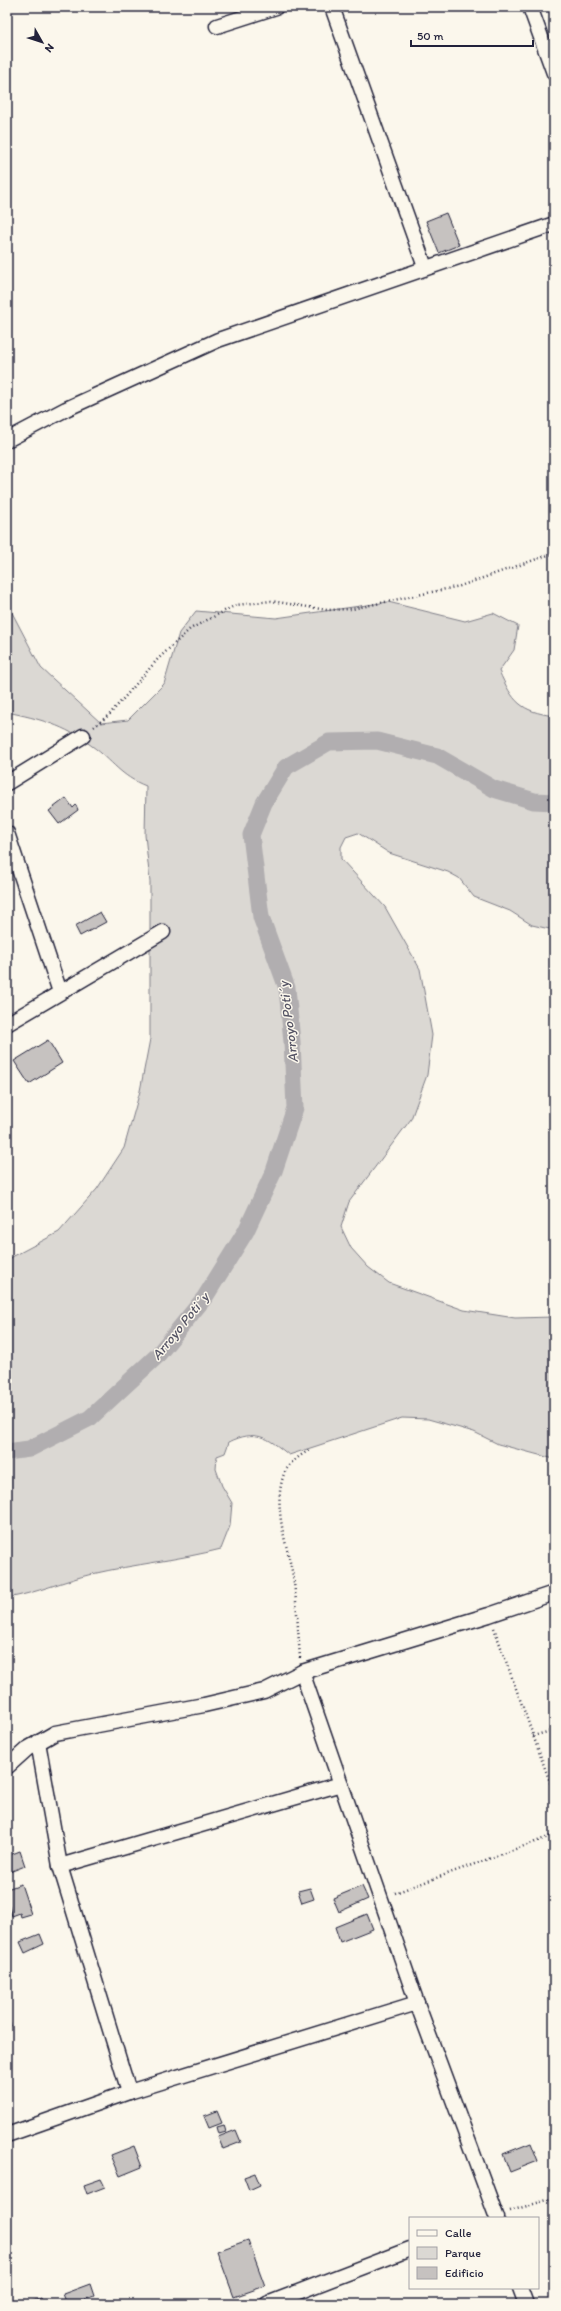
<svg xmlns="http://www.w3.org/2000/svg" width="561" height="2311" viewBox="0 0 561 2311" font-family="Itim,sans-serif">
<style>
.green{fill:#dbd8d3;stroke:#7e7d87}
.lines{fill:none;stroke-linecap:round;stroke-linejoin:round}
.canal{stroke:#b1aeb0;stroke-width:17}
.building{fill:#c6c2c0;stroke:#22223b}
.street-casing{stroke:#22223b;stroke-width:17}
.path{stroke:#22223b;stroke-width:2.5;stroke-dasharray:1 3;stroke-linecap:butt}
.street{stroke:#fbf7ec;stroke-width:14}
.labels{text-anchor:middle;stroke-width:3;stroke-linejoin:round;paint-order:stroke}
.water-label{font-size:14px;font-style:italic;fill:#545364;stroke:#fbf7ec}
</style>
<rect width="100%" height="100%" fill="#fbf7ec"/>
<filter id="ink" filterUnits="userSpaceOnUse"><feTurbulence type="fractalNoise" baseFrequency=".025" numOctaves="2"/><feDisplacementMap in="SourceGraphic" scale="8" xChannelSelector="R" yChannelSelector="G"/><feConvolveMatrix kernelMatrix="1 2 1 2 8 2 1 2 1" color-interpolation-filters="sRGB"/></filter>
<g filter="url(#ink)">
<!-- green -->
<path class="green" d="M388,602L465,621L493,613L518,626L514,650L499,671C513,702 520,711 554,716V930L532,925L510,911L474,897L459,878L448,872L389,853L358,833L346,837L341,847V859L385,907L420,969L432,1035L427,1075L411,1119L349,1202L341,1227L351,1248L368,1267L389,1283L464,1310L515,1318L554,1317V1459L498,1444L474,1432L428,1419L402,1418L289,1455C267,1437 256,1429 229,1442L225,1453L217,1456L216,1469L222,1486L232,1503L230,1526L221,1549C179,1560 135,1564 92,1574C63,1581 37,1593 7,1598V1263L12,1257L59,1232L97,1189L124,1148L140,1091L150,1039V882L145,835L146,786C120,776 113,761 92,746C64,725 40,719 7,712V603L41,668L101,723L128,720L164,684L179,633L196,611L276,618Z"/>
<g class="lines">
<!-- canal -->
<path class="canal" d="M7,1452L29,1449L90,1418L157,1356L205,1297L246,1231L274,1171L295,1108L292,1042L287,988L261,917L251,835L264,803L286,767L329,742L377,741L437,756L494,789L534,801L554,802"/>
</g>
<!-- building -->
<g class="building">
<path d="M446,213L459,245L439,253L426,221Z"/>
<path d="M66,798L73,808L76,805L78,810L59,824L49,811Z"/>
<path d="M100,912L106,922L80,936L75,926Z"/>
<path d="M48,1040L62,1063L29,1084L14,1061Z"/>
<path d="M20,1851L25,1866L7,1873V1856Z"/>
<path d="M21,1884L31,1914L21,1917L20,1913L12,1916L7,1900V1889Z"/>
<path d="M362,1886L368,1899L339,1912L333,1898Z"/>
<path d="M310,1888L314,1899L302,1903L298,1891Z"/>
<path d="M367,1914L373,1929L340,1942L335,1927Z"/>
<path d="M40,1934L44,1944L25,1953L20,1942Z"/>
<path d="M7,2017L11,2026L7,2027Z"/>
<path d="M217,2111L222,2123L209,2128L204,2116Z"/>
<path d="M224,2125L226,2132L219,2134L217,2127Z"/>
<path d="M236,2130L241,2142L223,2149L218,2137Z"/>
<path d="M531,2143L538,2161L510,2172L503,2154Z"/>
<path d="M134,2146L142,2167L120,2176L111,2155Z"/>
<path d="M255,2173L260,2185L249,2190L244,2177Z"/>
<path d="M101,2179L105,2187L87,2194L84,2185Z"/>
<path d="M248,2240L265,2286L234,2297L217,2251Z"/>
<path d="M90,2284L94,2296L74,2304H67L63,2294Z"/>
<path d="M41,2298L43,2304H25Z"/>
</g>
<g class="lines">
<defs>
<g id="street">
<path d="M332,7L425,267"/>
<path d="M530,7L554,73"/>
<path d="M217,26L276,7"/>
<path d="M7,440L66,409L218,340L554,224"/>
<path d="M7,783L83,736"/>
<path d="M7,833L60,992"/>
<path d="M7,1024L163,932"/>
<path d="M302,1672L417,2003L497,2218"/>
<path d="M38,1742L60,1866L129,2092"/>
<path d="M7,1767L27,1749L55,1733L204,1705L264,1691L302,1672L489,1615L554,1593"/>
<path d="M60,1866L341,1784"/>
<path d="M7,2135L129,2092L417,2003"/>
<path d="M520,2288L526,2304"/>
<path d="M267,2304L410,2249"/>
</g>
</defs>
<!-- street casing -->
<use href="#street" class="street-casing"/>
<!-- path -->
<g class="path">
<path d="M94,727L110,714L157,660L190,629L236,605L271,601L327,610L352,609L460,586L554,553"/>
<path d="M494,1628L554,1793"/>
<path d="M300,1658C298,1631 297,1603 293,1576C287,1544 273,1509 283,1477C287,1463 299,1457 310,1449"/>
<path d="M533,1736L554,1730"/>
<path d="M395,1893L554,1835"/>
<path d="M510,2211L554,2198"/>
</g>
<!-- street -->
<use href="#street" class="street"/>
</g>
</g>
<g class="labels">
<!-- water labels -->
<g class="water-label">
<text transform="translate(288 1022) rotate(-97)" y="5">Arroyo Poti´y</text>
<text transform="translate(180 1326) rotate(-51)" y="5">Arroyo Poti´y</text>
</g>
</g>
<!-- margin -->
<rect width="561" height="2311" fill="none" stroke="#fbf7ec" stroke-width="24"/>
<rect x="12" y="12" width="537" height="2287" fill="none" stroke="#22223b" stroke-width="1.5" filter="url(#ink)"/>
<!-- legend -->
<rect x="409" y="2217" width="130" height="72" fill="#fbf7ec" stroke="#a4a2a5"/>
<rect x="417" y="2230" width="20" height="6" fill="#fbf7ec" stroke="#a4a2a5"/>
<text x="445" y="2237" font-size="12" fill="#22223b">Calle</text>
<rect x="417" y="2247" width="20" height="12" fill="#dbd8d3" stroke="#a4a2a5"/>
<text x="445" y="2257" font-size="12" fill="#22223b">Parque</text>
<rect x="417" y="2267" width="20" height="12" fill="#c6c2c0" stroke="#a4a2a5"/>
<text x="445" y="2277" font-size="12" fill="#22223b">Edificio</text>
<!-- north arrow -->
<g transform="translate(42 42) rotate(129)" stroke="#fbf7ec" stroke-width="3" paint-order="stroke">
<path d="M0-3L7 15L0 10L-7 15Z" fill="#22223b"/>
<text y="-6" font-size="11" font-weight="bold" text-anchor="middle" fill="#22223b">N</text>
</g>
<!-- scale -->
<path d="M411 40v6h122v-6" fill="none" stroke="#22223b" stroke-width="2"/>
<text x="417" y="40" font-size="12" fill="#22223b" stroke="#fbf7ec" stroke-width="3" paint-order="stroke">50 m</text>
</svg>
